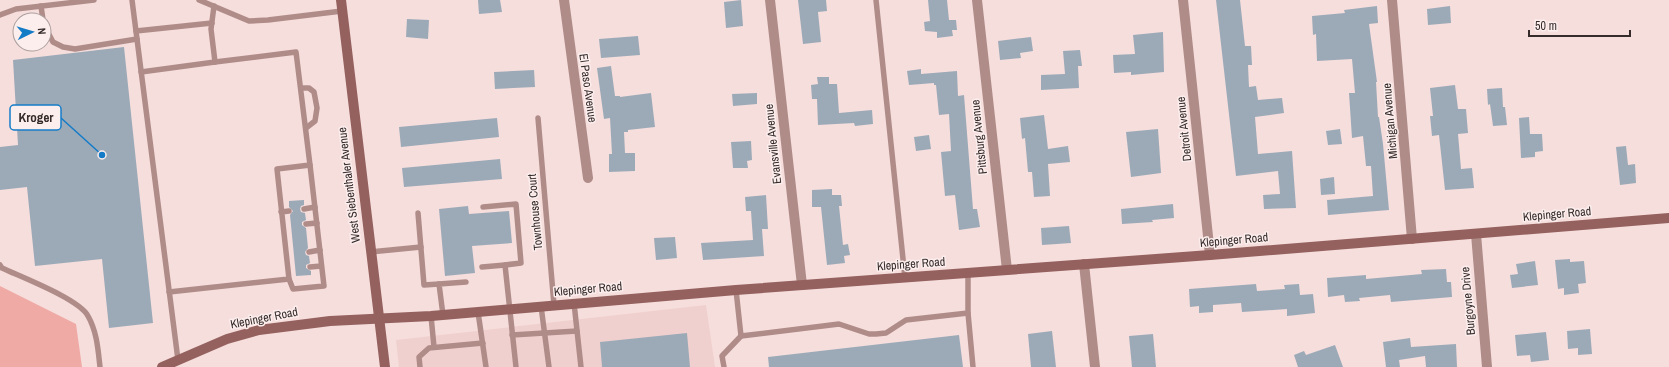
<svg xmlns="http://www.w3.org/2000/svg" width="1669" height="367" viewBox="0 0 1669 367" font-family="'Archivo Narrow',sans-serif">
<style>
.built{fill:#f0d0ce}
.green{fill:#efaaa6}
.building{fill:#9caab8}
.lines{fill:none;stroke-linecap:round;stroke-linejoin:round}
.lane{stroke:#b08c89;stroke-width:5.5}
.street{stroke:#b08c89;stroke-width:10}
.secondary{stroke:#94615e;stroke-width:10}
.labels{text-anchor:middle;stroke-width:3;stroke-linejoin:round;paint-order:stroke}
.street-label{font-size:12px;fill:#342b2a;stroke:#fceeed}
.leader{fill:none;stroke:#147cc7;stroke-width:1.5}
.callout-dot{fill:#147cc7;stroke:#fceeed;stroke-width:1.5}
.callout{fill:#fceeed;stroke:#147cc7;stroke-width:1.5}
.callout-label{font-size:13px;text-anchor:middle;font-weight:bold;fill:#342b2a}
</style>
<rect width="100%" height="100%" fill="#f6dedd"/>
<!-- built -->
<path class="built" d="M706,305L715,367H399L396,340Z"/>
<!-- green -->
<path class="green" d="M0,286L76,324L82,367H0Z"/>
<!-- building -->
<g class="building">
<path d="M478,0H500L502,12L479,14Z"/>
<path d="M741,0L743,26L726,28L724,2Z"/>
<path d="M798,0H826L827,11L818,12L821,42L803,44Z"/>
<path d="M928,0H947L949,20H956L957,30H952L953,36L937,38V32L925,31L924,22L930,21Z"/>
<path d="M1216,0H1240L1245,46H1251L1252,65H1248L1249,87L1256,86L1258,100L1282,98L1284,113L1255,117L1258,154L1292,151L1296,208L1264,209L1263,195L1280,194L1278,171L1236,176Z"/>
<path d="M1377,6L1378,23L1369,24L1377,82H1376L1378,117H1379L1383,144L1389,210L1328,215L1327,200L1373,196L1371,166H1366L1363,136L1352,138L1349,93H1355L1352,59L1317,61L1316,34L1313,35L1312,16L1345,13L1344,10Z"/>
<path d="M1450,6L1451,23L1428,25L1427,9Z"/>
<path d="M407,19L429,20L428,39L406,37Z"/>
<path d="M1163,32L1164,72L1131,75V72L1114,73L1113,55L1135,54L1133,35Z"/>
<path d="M638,36L640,55L601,58L599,39Z"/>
<path d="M1031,37L1033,51L1020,53L1021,58L1000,60L998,41Z"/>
<path d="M124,47L153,323L109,328L102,259L35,266L27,187L0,190V147L18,145L13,60Z"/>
<path d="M1080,50L1082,66H1078L1079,88L1041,90V75L1065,74L1063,51Z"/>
<path d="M611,66L615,96H620V97L651,93L655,127L628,130V132H624L625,153H635V171L609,172V154H612L610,118L604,119L597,68Z"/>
<path d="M921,69V74L957,71L958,96L964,95L973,209H977L980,227L959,230L955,195L945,196L941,152L951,151L949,114L939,115L936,85H934V83L909,85L907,71Z"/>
<path d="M534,70L535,87L495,89L494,72Z"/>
<path d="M817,77H829V84H837L839,113L872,110L873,124L855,126L854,123L818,125L817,99H812L811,85L818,84Z"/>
<path d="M1455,85L1458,109H1466L1468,133L1458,134L1461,169L1472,168L1474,188L1445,190L1439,135L1432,136L1430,116H1433L1430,88Z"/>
<path d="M1502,88L1503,107H1505L1507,125L1493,126L1490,104L1488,105L1487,89Z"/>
<path d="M757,93V104L733,106L732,94Z"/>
<path d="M1044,115L1048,149L1068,146L1070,162L1048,164L1050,196L1034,197L1032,172H1028L1025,138L1022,139L1020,118Z"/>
<path d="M1529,117L1530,134H1542L1543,151L1535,152V157L1521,158L1519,118Z"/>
<path d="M497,118L499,137L401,147L399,127Z"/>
<path d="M1158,129L1161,173L1131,177L1126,132Z"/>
<path d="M1340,129L1342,144L1328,145L1326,131Z"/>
<path d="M929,135L931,149L916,151L914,137Z"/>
<path d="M751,141L752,160L747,161L748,168H733L731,142Z"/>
<path d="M1626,146L1628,165L1635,164L1636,183L1620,185L1616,147Z"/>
<path d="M500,159L502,179L404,187L402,168Z"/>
<path d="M1334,177L1335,194L1321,195L1320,179Z"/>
<path d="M832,189V195H841L842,206H839L843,245L848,244L850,255L844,256L845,263L827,265L821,207H812V190Z"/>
<path d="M766,195L768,229H762L764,256L703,260L701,243L753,240L751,211H746L745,197Z"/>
<path d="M304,200V205L301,206L300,209L301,212L305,213L306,220L302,222V225L306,228L308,248L305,252L306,255L309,256L310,263L306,265V268L311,271V275L296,276L290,215L293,211L289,207V201Z"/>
<path d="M1173,204L1174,218L1152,220L1153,222L1122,224L1121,209Z"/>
<path d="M468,206L469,214L509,211L512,243L472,246L475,273L445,276L439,209Z"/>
<path d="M1069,226L1071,243L1042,245L1041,228Z"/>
<path d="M675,237L677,258L656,260L654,238Z"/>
<path d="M1570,259V262L1584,261L1586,283L1578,284L1579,293L1564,295V288L1558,289L1555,260Z"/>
<path d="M1535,261L1538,285L1512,288L1510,275L1518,274L1516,264Z"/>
<path d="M1446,269L1447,282H1451L1452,297L1391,302L1390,295L1359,298L1360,301L1345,302L1344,295L1328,297L1327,278L1366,275V279L1422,274L1421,270Z"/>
<path d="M1256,284L1257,291L1285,289L1284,285L1299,284L1300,295L1313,294L1315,313L1287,316V309L1242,312L1241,303L1213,305V312L1199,313V306L1190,307L1189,289Z"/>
<path d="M1590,329L1592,354L1578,355V348L1568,349L1567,331Z"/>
<path d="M1052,331L1056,367H1031L1028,334Z"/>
<path d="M1546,332L1549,360L1531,362L1530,355L1517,356L1515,335Z"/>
<path d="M687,333L690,367H602L600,342Z"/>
<path d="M1153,334L1156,367H1132L1129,336Z"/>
<path d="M959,335L963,367H769L768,357Z"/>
<path d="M1410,338L1411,347L1456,344L1457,367H1426L1425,356L1399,360L1400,367H1386L1383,342Z"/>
<path d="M1335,345L1343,367H1298L1294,355L1304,351L1306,355Z"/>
</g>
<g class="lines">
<!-- lane -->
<g class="lane">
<path d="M132,0L178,360"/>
<path d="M199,0L249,21L268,20L342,11"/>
<path d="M876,0L905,278"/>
<path d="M41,6L43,20"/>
<path d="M0,15L16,9L94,0"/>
<path d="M44,25L53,42L63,47L75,49L137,39"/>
<path d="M136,31L212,23"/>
<path d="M141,72L215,62L211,29L214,6"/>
<path d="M301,88H309L314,92L317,108L315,121L306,128"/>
<path d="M538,118L554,305"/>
<path d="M483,207L516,204L521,263L505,265L516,367"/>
<path d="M304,209L315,207"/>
<path d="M281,212L289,211"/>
<path d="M418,213L424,285L439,284"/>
<path d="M306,224L317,223"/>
<path d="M309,252L320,250"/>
<path d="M370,252L421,247"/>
<path d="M0,265L2,268C21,277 79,299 88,316C97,332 98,349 100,367"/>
<path d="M310,267L321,266"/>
<path d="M482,267L505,265"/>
<path d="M968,273V313L973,367"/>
<path d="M289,279L293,289L324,286L310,165"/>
<path d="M736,290L741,336L839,324L869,334H876L886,333L906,320L968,313"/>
<path d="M169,292L289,279L277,169L310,165L296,52L215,62"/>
<path d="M574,303L581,367"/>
<path d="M541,306L549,367"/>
<path d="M478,312L486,367"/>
<path d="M443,315L439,284L466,282"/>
<path d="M431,316L434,347"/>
<path d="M512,335L577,331"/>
<path d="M420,367L419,357L429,348L483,343"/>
<path d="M724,367L722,356L741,336"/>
</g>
<!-- street -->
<g class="street">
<path d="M564,0L588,178"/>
<path d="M770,0L802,285"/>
<path d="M977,0L1007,270"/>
<path d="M1183,0L1210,255"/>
<path d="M1392,0L1412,239"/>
<path d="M1476,234L1487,367"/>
<path d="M1084,264L1095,367"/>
</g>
<!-- secondary -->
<g class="secondary">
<path d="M341,0L385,367"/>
<path d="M162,367L227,339L259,330L330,321L431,316L736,290L1210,255L1669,218"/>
</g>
</g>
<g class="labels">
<!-- street labels -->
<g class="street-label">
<text transform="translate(588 88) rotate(82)" y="4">El Paso Avenue</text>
<text transform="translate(1390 121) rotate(-95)" y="4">Michigan Avenue</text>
<text transform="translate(1184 129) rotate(-96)" y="4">Detroit Avenue</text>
<text transform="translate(979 137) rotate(-96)" y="4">Pittsburg Avenue</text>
<text transform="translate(773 144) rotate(-96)" y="4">Evansville Avenue</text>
<text transform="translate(349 185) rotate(-97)" y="4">West Siebenthaler Avenue</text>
<text transform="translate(535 212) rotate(-95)" y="4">Townhouse Court</text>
<text transform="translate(1557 214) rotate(-5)" y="4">Klepinger Road</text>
<text transform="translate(1234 240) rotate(-5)" y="4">Klepinger Road</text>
<text transform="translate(911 264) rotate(-4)" y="4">Klepinger Road</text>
<text transform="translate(588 289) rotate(-5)" y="4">Klepinger Road</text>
<text transform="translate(1468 301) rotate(-95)" y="4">Burgoyne Drive</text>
<text transform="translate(264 318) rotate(-11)" y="4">Klepinger Road</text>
</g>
</g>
<!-- callouts -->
<path class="leader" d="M102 155L61 118"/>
<circle class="callout-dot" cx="102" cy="155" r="4"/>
<rect class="callout" x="10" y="105" width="51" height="25" rx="4"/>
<g class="callout-label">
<text x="36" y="122">Kroger</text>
</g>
<!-- north arrow -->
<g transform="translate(32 32) rotate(85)"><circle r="19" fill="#fceeed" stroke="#aca09f"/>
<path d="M0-3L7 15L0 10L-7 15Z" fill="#147cc7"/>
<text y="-6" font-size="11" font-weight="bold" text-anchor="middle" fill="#342b2a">N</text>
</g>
<!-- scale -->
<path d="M1529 30v6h101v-6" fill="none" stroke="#342b2a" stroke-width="2"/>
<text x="1535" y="30" font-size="12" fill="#342b2a" stroke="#fceeed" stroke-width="3" paint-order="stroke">50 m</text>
</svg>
